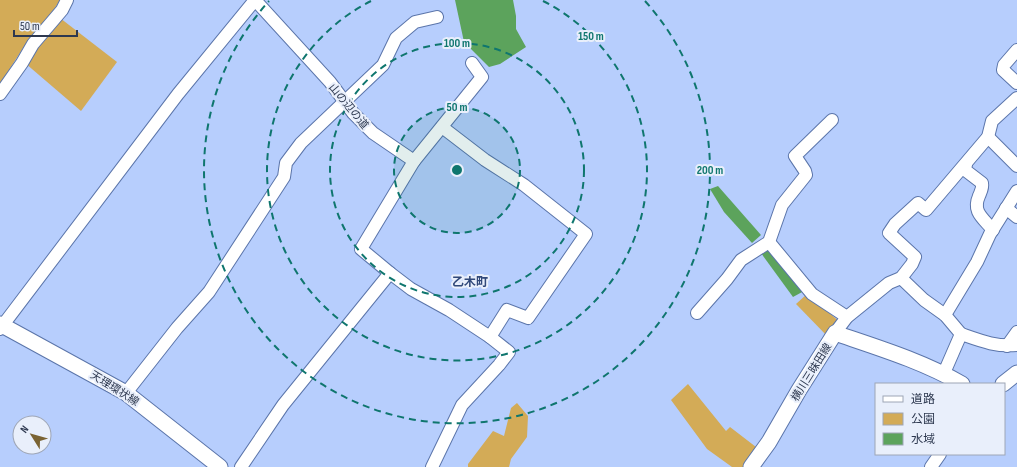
<svg xmlns="http://www.w3.org/2000/svg" width="1017" height="467" viewBox="0 0 1017 467" font-family="'Sofia Sans Condensed','Noto Sans JP',sans-serif">
<style>
.green{fill:#d3ab57}
.water{fill:#5ca35c}
.lines{fill:none;stroke-linecap:round;stroke-linejoin:round}
.minor-casing{stroke:#5b75aa;stroke-width:14}
.major-casing{stroke:#5b75aa;stroke-width:17}
.minor{stroke:#fff;stroke-width:12}
.major{stroke:#fff;stroke-width:15}
.ring{fill:none;stroke:#0f766e;stroke-width:2;stroke-dasharray:7 5}
.labels{text-anchor:middle;stroke-width:4;stroke-linejoin:round;paint-order:stroke}
.street-label{font-size:11px;fill:#2d384f;stroke:#e9effb}
.neighbourhood-label{font-size:12px;font-weight:bold;fill:#31497a;stroke:#e9effb}
.centre{fill:#0f766e;stroke:#e9effb;stroke-width:2}
.ring-label{font-size:12px;text-anchor:middle;font-weight:bold;fill:#0f766e;stroke:#e9effb;stroke-width:4;stroke-linejoin:round;paint-order:stroke}
</style>
<rect width="100%" height="100%" fill="#b7cefd"/>
<!-- green -->
<g class="green">
<path d="M0,0H60L55,8L23,48L0,84Z"/>
<path d="M60,18L117,62L81,111L25,63Z"/>
<path d="M807,294L841,323L829,338L796,304Z"/>
<path d="M688,384L726,431L730,427L756,447L743,467H732L707,449L671,400Z"/>
<path d="M517,403L528,416L527,437L511,459L509,467H468V464L493,431L504,436L511,408Z"/>
</g>
<!-- water -->
<g class="water">
<path d="M455,0H513L516,16V29L526,47L500,64L489,67L464,42Z"/>
<path d="M718,186L761,235L752,243L724,212L710,189Z"/>
<path d="M769,248L804,291L793,297L761,253Z"/>
</g>
<g class="lines">
<defs>
<g id="minor">
<path d="M255,0L330,82L353,113L373,133L414,161"/>
<path d="M1017,50L1004,65L1003,70L1017,83"/>
<path d="M0,94L22,63L33,44L62,10L67,0"/>
<path d="M988,137L1017,166"/>
<path d="M966,164L965,170L982,183C983,188 981,191 979,196C972,212 983,218 993,230"/>
<path d="M1006,208L1017,217"/>
<path d="M769,242L812,294L847,317"/>
<path d="M390,273L411,289L449,310L490,337"/>
<path d="M901,278L924,300L945,315L961,334L944,373"/>
<path d="M697,313L727,279L741,260L769,242L782,205L806,175L805,171L795,156L832,120"/>
<path d="M945,315L977,262L990,234L1017,191"/>
<path d="M0,329L178,94L255,0"/>
<path d="M835,333L847,317L889,283L901,278L912,264L915,257L889,233L895,224L918,203L926,210L988,137L992,121L1017,98"/>
<path d="M961,334C981,341 996,347 1017,345"/>
<path d="M1007,346L1017,332"/>
<path d="M126,393L177,328L209,292L284,177L286,163L301,143L383,65L396,38L415,22L437,17"/>
<path d="M241,467L283,405L390,273L361,249L414,161L482,77L472,63"/>
<path d="M432,467L462,405L499,365L509,352L490,337L507,310L528,318L586,234L524,185L485,160L442,127"/>
<path d="M931,467L940,454"/>
</g>
<g id="major">
<path d="M0,324L126,393L220,467"/>
<path d="M1003,384L1017,373"/>
<path d="M751,467L769,442L799,390L835,333C879,348 922,361 962,384"/>
</g>
</defs>
<!-- minor casing -->
<use href="#minor" class="minor-casing"/>
<!-- major casing -->
<use href="#major" class="major-casing"/>
<!-- minor -->
<use href="#minor" class="minor"/>
<!-- major -->
<use href="#major" class="major"/>
</g>
<!-- distance rings -->
<circle cx="457" cy="170" r="63" fill="#0f766e" fill-opacity=".12"/>
<g class="ring">
<circle cx="457" cy="170" r="63"/>
<circle cx="457" cy="170" r="127"/>
<path d="M543 1A190 190 0 1 1 371 1"/>
<path d="M645 1A253 253 0 1 1 269 1"/>
</g>
<g class="labels">
<!-- street labels -->
<g class="street-label">
<text transform="translate(349 106) rotate(50)" y="4">山の辺の道</text>
<text transform="translate(811 372) rotate(-58)" y="4">横川三昧田線</text>
<text transform="translate(115 388) rotate(32)" y="4">天理環状線</text>
</g>
<!-- neighbourhood labels -->
<g class="neighbourhood-label">
<text x="470" y="286">乙木町</text>
</g>
</g>
<circle cx="457" cy="170" r="6" class="centre"/>
<g class="ring-label">
<text x="591" y="40">150 m</text>
<text x="457" y="47">100 m</text>
<text x="457" y="111">50 m</text>
<text x="710" y="174">200 m</text>
</g>
<!-- legend -->
<rect x="875" y="383" width="130" height="72" fill="#e9effb" stroke="#9ea6b6"/>
<rect x="883" y="396" width="20" height="6" fill="#ffffff" stroke="#9ea6b6"/>
<text x="911" y="403" font-size="12" fill="#2d384f">道路</text>
<rect x="883" y="413" width="20" height="12" fill="#d3ab57" stroke="#9ea6b6"/>
<text x="911" y="423" font-size="12" fill="#2d384f">公園</text>
<rect x="883" y="433" width="20" height="12" fill="#5ca35c" stroke="#9ea6b6"/>
<text x="911" y="443" font-size="12" fill="#2d384f">水域</text>
<!-- north arrow -->
<g transform="translate(32 435) rotate(307)"><circle r="19" fill="#e9effb" stroke="#9ea6b6"/>
<path d="M0-3L7 15L0 10L-7 15Z" fill="#7a6333"/>
<text y="-6" font-size="11" font-weight="bold" text-anchor="middle" fill="#2d384f">N</text>
</g>
<!-- scale -->
<path d="M14 30v6h63v-6" fill="none" stroke="#2d384f" stroke-width="2"/>
<text x="20" y="30" font-size="12" fill="#2d384f" stroke="#e9effb" stroke-width="3" paint-order="stroke">50 m</text>
</svg>
